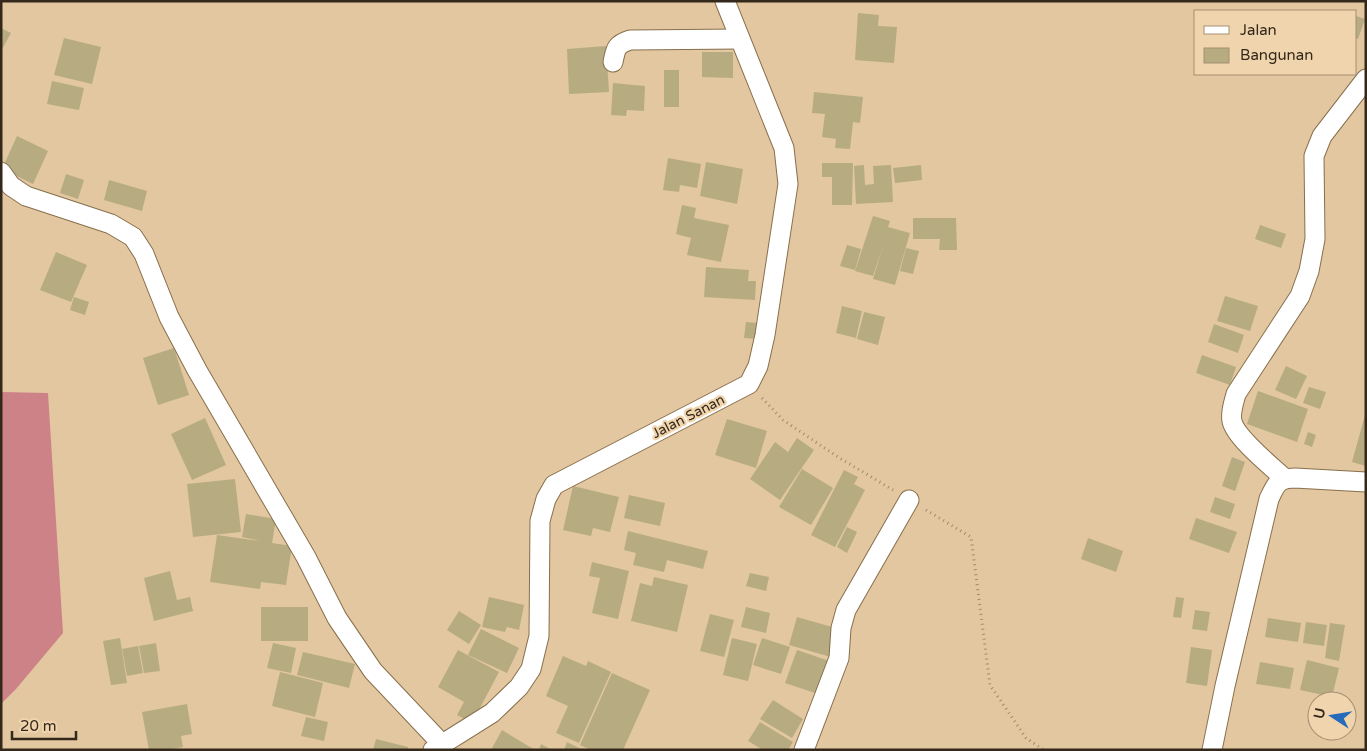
<svg xmlns="http://www.w3.org/2000/svg" width="1367" height="751" viewBox="0 0 1367 751" font-family="'Varela Round',sans-serif">
<style>
.forest{fill:#cd8287}
.building{fill:#b7ac81}
.lines{fill:none;stroke-linecap:round;stroke-linejoin:round}
.minor-casing{stroke:#886f4c;stroke-width:21}
.path{stroke:#a08b6e;stroke-width:3;stroke-dasharray:1 4;stroke-linecap:butt}
.minor{stroke:#fff;stroke-width:19}
.labels{text-anchor:middle;stroke-width:4.5;stroke-linejoin:round;paint-order:stroke}
.street-label{font-size:14px;fill:#332819;stroke:#f0d4ae}
</style>
<rect width="100%" height="100%" fill="#e2c7a1"/>
<!-- forest -->
<path class="forest" d="M1,392L48,393L63,633L16,689L1,704Z"/>
<!-- building -->
<g class="building">
<path d="M858,13L879,15L878,26L897,27L894,63L855,60Z"/>
<path d="M1356,16L1365,19L1358,39L1356,38Z"/>
<path d="M1,28L11,33L1,51Z"/>
<path d="M64,38L101,47L92,84L54,75Z"/>
<path d="M606,46L609,92L569,94L567,49Z"/>
<path d="M702,52H733V78L702,77Z"/>
<rect x="664" y="70" width="15" height="37"/>
<path d="M52,81L84,88L79,110L47,104Z"/>
<path d="M613,83L645,86L644,111L627,110L626,116L611,115Z"/>
<path d="M814,92L863,97L860,123L853,122L850,149L835,148L836,139L822,137L825,114L812,113Z"/>
<path d="M17,136L48,151L33,184L2,169Z"/>
<path d="M668,158L701,164L697,188L680,185L679,192L663,190Z"/>
<path d="M706,162L743,169L737,204L700,196Z"/>
<path d="M822,163H853L852,205H832V177H822Z"/>
<path d="M864,165L865,185L874,184L873,166L891,165L893,202L856,204L854,166Z"/>
<path d="M921,165L922,180L895,183L893,168Z"/>
<path d="M66,174L84,180L78,199L60,193Z"/>
<path d="M109,180L147,191L142,211L104,200Z"/>
<path d="M682,205L696,208L694,218L729,225L721,262L687,255L691,238L676,234Z"/>
<path d="M873,216L890,221L888,227L910,233L895,285L873,279L883,246L873,276L855,271Z"/>
<path d="M913,218H956L957,250H939L940,239H913Z"/>
<path d="M1260,225L1286,234L1281,248L1255,239Z"/>
<path d="M847,245L861,249L855,270L840,266Z"/>
<path d="M906,248L919,251L913,274L900,271Z"/>
<path d="M56,252L87,265L71,302L40,290Z"/>
<path d="M706,267L749,270L748,281H756L755,300L704,297Z"/>
<path d="M1225,296L1258,306L1250,331L1217,321Z"/>
<path d="M74,297L89,302L85,315L70,310Z"/>
<path d="M842,306L862,311L856,338L836,333Z"/>
<path d="M864,312L885,317L878,345L857,339Z"/>
<path d="M746,322L758,323L756,339L744,338Z"/>
<path d="M1214,324L1244,335L1238,353L1208,342Z"/>
<path d="M174,348L189,395L158,405L143,358Z"/>
<path d="M1202,355L1236,367L1230,385L1196,373Z"/>
<path d="M1286,366L1307,376L1296,399L1275,390Z"/>
<path d="M1309,387L1326,392L1320,409L1303,403Z"/>
<path d="M1258,391L1308,409L1297,442L1247,424Z"/>
<path d="M1365,415H1366V466L1352,462Z"/>
<path d="M205,418L226,465L192,480L171,434Z"/>
<path d="M727,419L767,431L756,468L715,455Z"/>
<path d="M1308,432L1316,435L1312,447L1304,444Z"/>
<path d="M797,438L814,450L780,500L750,479L775,442L788,452Z"/>
<path d="M1232,457L1245,462L1235,491L1222,486Z"/>
<path d="M802,469L833,488L811,525L779,507Z"/>
<path d="M844,470L858,477L854,484L865,490L835,547L811,535Z"/>
<path d="M235,479L241,532L193,537L187,484Z"/>
<path d="M573,486L619,497L610,532L593,528L591,536L563,530Z"/>
<path d="M629,495L665,503L660,526L624,518Z"/>
<path d="M1215,497L1235,504L1230,519L1210,512Z"/>
<path d="M246,514L276,519L272,543L292,546L286,585L261,582L260,589L210,582L217,535L260,541L242,537Z"/>
<path d="M1196,518L1237,532L1229,553L1189,539Z"/>
<path d="M847,527L857,532L847,553L837,547Z"/>
<path d="M628,531L708,551L703,569L667,560L664,572L633,565L636,553L624,550Z"/>
<path d="M1088,538L1123,551L1116,572L1081,559Z"/>
<path d="M592,562L629,571L618,619L592,613L600,578L589,576Z"/>
<path d="M170,571L177,600L190,597L193,611L154,621L144,578Z"/>
<path d="M750,573L769,577L766,591L746,586Z"/>
<path d="M654,577L688,585L677,632L631,621L640,583L652,586Z"/>
<path d="M489,597L524,605L519,630L507,627L505,632L482,627Z"/>
<path d="M1176,597L1184,598L1181,618L1173,617Z"/>
<rect x="261" y="607" width="47" height="34"/>
<path d="M746,607L770,613L766,633L741,627Z"/>
<path d="M1195,610L1210,612L1207,631L1192,629Z"/>
<path d="M459,611L481,625L469,644L447,630Z"/>
<path d="M710,614L734,620L724,657L700,651Z"/>
<path d="M797,617L839,629L831,657L789,645Z"/>
<path d="M1268,618L1301,623L1298,642L1265,637Z"/>
<path d="M1306,622L1327,625L1324,646L1303,643Z"/>
<path d="M1330,623L1345,625L1339,661L1325,658Z"/>
<path d="M481,629L519,648L507,673L468,655Z"/>
<path d="M120,638L127,683L111,685L103,641Z"/>
<path d="M732,638L757,644L748,681L723,675Z"/>
<path d="M762,638L790,647L781,674L753,665Z"/>
<path d="M156,643L160,671L144,673L139,646Z"/>
<path d="M273,643L296,648L291,673L267,668Z"/>
<path d="M138,646L143,673L127,676L122,649Z"/>
<path d="M1191,647L1212,650L1207,686L1186,683Z"/>
<path d="M458,650L499,672L472,723L457,715L464,702L438,687Z"/>
<path d="M797,650L835,663L824,696L785,683Z"/>
<path d="M303,652L355,664L349,688L297,675Z"/>
<path d="M563,656L586,666L588,661L611,672L579,743L556,733L568,706L546,696Z"/>
<path d="M1307,660L1339,668L1332,697L1300,690Z"/>
<path d="M1260,662L1294,668L1290,689L1256,684Z"/>
<path d="M280,672L323,683L315,717L272,706Z"/>
<path d="M612,673L650,690L623,750H591L580,745Z"/>
<path d="M773,700L803,719L792,738L760,719Z"/>
<path d="M187,704L192,734L181,736L183,747L166,750H149L142,712Z"/>
<path d="M306,717L328,722L324,741L301,736Z"/>
<path d="M760,722L793,742L788,750H763L748,741Z"/>
<path d="M502,730L535,750H491Z"/>
<path d="M376,739L408,747V750H373Z"/>
<path d="M567,742L583,750H564Z"/>
<path d="M541,744L552,750H539Z"/>
</g>
<g class="lines">
<defs>
<g id="minor">
<path d="M613,62C616,49 615,45 630,40L740,39"/>
<path d="M1,172L11,186L26,196L111,224L133,237L144,254L169,317L197,370L306,557L337,618L373,671L441,743"/>
<path d="M1284,478C1271,466 1235,437 1232,421C1230,412 1234,402 1236,394L1300,296L1309,271L1315,239L1314,156L1322,136L1366,79"/>
<path d="M433,750L492,713L519,687L531,669L539,636L540,521L546,499L554,485L749,384L758,366L765,335L788,184L784,148L725,1"/>
<path d="M804,750L839,658L841,628L846,610L909,500"/>
<path d="M1212,750L1225,686L1269,499C1276,484 1278,478 1295,478L1366,482"/>
</g>
</defs>
<!-- minor casing -->
<use href="#minor" class="minor-casing"/>
<!-- path -->
<g class="path">
<path d="M762,398L783,420L838,457L893,490"/>
<path d="M926,510L971,537L990,685L1026,738L1044,750"/>
</g>
<!-- minor -->
<use href="#minor" class="minor"/>
</g>
<g class="labels">
<!-- street labels -->
<g class="street-label">
<text transform="translate(688 416) rotate(-27)" y="5">Jalan Sanan</text>
</g>
</g>
<!-- border -->
<rect width="1367" height="751" fill="none" stroke="#332819" stroke-width="5"/>
<!-- legend -->
<rect x="1194" y="10" width="162" height="65" fill="#f0d4ae" stroke="#a48f72"/>
<rect x="1204" y="26" width="25" height="8" fill="#ffffff" stroke="#a48f72"/>
<text x="1240" y="35" font-size="15" fill="#332819">Jalan</text>
<rect x="1204" y="48" width="25" height="15" fill="#b7ac81" stroke="#a48f72"/>
<text x="1240" y="60" font-size="15" fill="#332819">Bangunan</text>
<!-- north arrow -->
<g transform="translate(1332 716) rotate(282)"><circle r="24" fill="#f0d4ae" stroke="#a48f72"/>
<path d="M0-4L9 19L0 12L-9 19Z" fill="#266aba"/>
<text y="-8" font-size="14" font-weight="bold" text-anchor="middle" fill="#332819">U</text>
</g>
<!-- scale -->
<path d="M12 731v8h64v-8" fill="none" stroke="#332819" stroke-width="2.5"/>
<text x="20" y="731" font-size="15" fill="#332819" stroke="#f0d4ae" stroke-width="4" paint-order="stroke">20 m</text>
</svg>
